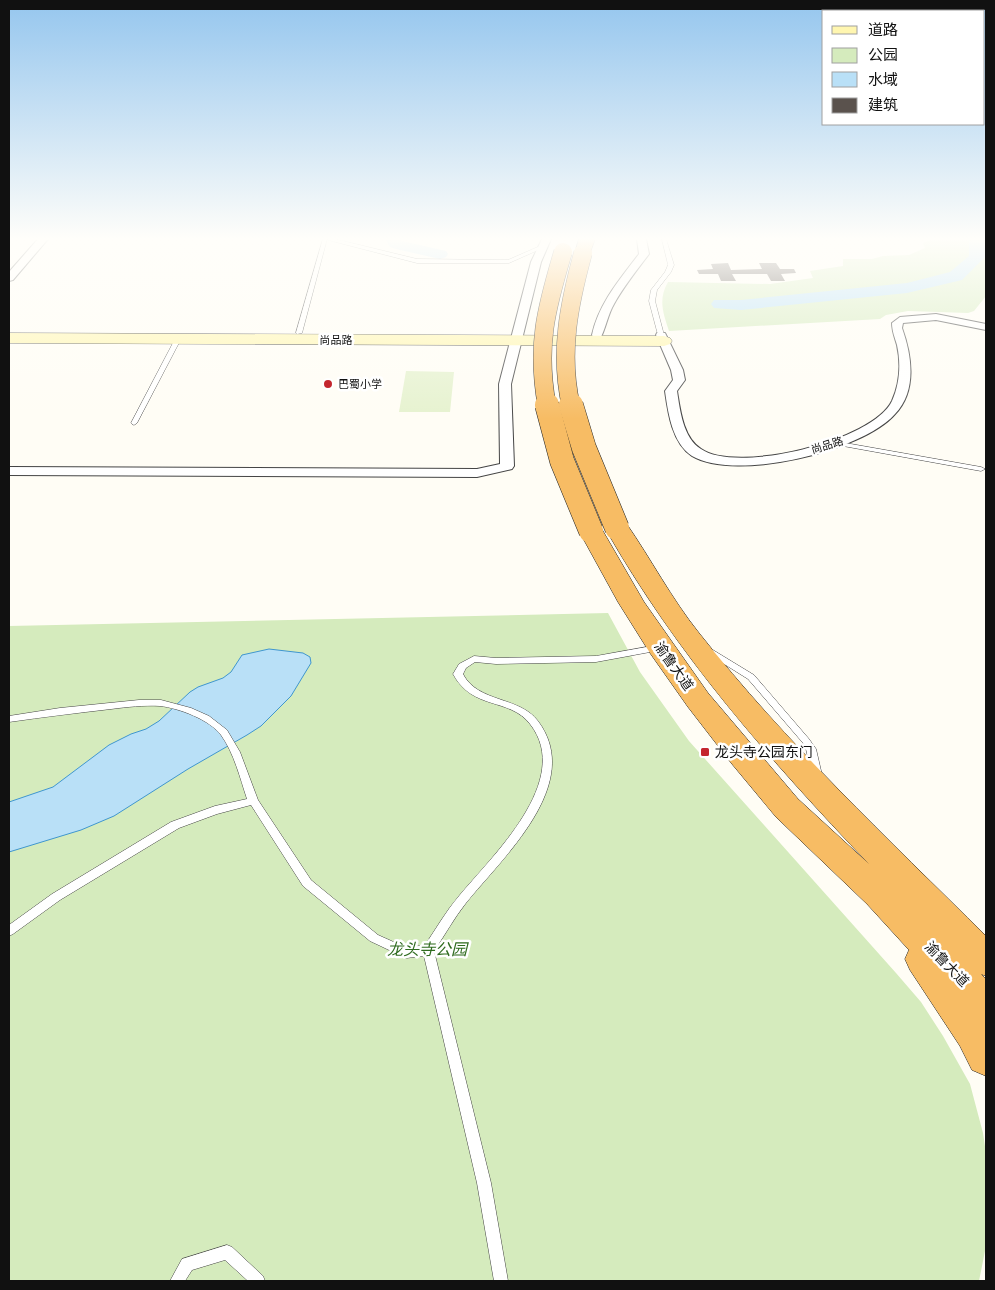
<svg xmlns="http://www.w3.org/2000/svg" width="995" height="1290" viewBox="0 0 995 1290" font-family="'Roboto Serif','Noto Sans SC',serif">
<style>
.green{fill:#d5ebbd}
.pitch{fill:#e6f2cf}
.water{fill:#b9e0f7;stroke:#3f96cf}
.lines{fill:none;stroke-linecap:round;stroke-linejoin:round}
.river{fill:#b9e0f7;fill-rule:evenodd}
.building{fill:#5a524d}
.service-casing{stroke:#444;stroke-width:1}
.minor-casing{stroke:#444;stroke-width:2}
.secondary-casing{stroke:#333;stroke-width:1}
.trunk-casing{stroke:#222;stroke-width:1}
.service{fill:#fff;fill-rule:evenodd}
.minor{fill:#fff;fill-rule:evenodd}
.secondary{fill:#fff6b0;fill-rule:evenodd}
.trunk{fill:#f7bc64;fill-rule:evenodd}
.trunk-bridge-far1-casing{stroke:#222;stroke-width:19;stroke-linecap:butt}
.trunk-bridge-casing{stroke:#222;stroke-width:25;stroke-linecap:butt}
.trunk-bridge-far1{stroke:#f7bc64;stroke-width:18}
.trunk-bridge{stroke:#f7bc64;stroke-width:24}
.poi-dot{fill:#c4262e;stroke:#fff;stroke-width:2}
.labels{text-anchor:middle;stroke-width:5;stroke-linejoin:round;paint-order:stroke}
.far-street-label{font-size:11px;fill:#111;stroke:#fff}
.far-poi-label{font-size:11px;fill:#111;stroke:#fff;text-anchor:start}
.street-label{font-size:14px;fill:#111;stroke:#fff}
.poi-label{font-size:14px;fill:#111;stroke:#fff;text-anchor:start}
.near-park-label{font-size:16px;font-style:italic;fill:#2f6b1f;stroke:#fff}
</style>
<rect width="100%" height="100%" fill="#fffdf5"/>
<!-- green -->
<g class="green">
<path d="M933,239H986V296L974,311L968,313L908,311L886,315L880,319L669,331C663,313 658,299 668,282L770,284L813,278L810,271L843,266V259H872L883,256L909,255L925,248L923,243Z"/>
<path d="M608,613L640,672L689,741L896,973L921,1002L943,1036L970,1084L983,1133L986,1153V1246L979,1281H9V626Z"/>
</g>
<!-- pitch -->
<path class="pitch" d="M406,371L454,372L450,412H399Z"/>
<!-- water -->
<path class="water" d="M269,649L303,653L310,657L311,663L291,696L261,726L247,735L188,769L114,816L81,830L9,852V802L53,787L109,745L131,734L146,729L159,721L190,692L198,687L223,678L231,672L242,655Z"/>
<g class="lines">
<!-- river -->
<g class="river">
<path d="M385,239H401L402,241L446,251L448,254L446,257L440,259L396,249L390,247Z"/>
<path d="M969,239H985V257L962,280L907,293L741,310L714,308L711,304L714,300H741L907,283L950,272L969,256Z"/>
</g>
</g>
<!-- building -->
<path class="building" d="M728,263L731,270L762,269L759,263H776L780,269H794L796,273L781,274L785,281H771L767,274H732L736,281H721L718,274H699L697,270L713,269L711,264Z"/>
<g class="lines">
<defs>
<g id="service">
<path d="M323,239H327L302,333L297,334L296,333Z"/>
<path d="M328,239H335L417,259L500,260H508L540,246L545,247L509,263H417L328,240Z"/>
<path d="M662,239H666L674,265L671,272L657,290L655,301L664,335L661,337L658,335L649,301L651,290L665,272L668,265Z"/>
<path d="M178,337L181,339L137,423L134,425L132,424L131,423L175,339Z"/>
<path d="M834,441L981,467L985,469L981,471L832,444L831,443Z"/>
<path d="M658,645L662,648L661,650L596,662L496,664L475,662L466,668L463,674C478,703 519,696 538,721C585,784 502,858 466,903C454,918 445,935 434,951L491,1183L508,1281H494L477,1183L424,956L406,958L370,941L303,886L251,805L217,814L179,828L60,900L13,934L9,936V925L52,894L171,822L215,806L247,799C240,778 234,753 221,735C210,720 179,708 160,706C144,705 127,707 111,709C77,713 43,717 9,722V716L60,708L139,700H161L191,708L209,716L227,730L240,752L258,800L311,880L378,935L407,948L425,945C436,929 446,911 459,896C492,856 574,780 530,724C509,697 473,711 453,674L459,664L474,656L496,658L596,656Z"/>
<path d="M708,647L754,675L809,739L816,749L822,775L821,778H813L812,775L806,749L803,743L748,679L705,652L704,650L705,648Z"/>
<path d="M227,1245L232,1247L263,1276L265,1281H248L225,1260L192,1270L185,1281H170L182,1259Z"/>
</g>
<g id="minor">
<path d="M38,239H48L13,280L9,281V272Z"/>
<path d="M542,239H551L541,262L511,384L514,466L512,469L477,477L9,475V467L477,469L500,464L499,384L531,262Z"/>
<path d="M637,239H646L649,254C637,270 624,286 614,304C608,314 606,327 601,337H593L592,335C599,303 620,279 639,254Z"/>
<path d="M936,314L986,324V330L936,320L903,323L902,328C912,356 917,391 895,414C863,451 736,482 692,456C672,443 668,412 665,391L673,380L671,370L656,335L657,333H665L666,335L683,370L685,380L677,391C680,410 683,438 701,449C737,474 873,441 892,401C900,383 901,363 897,345C895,338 892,331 892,323L900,317Z"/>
</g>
<path id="secondary" d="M9,333L664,336L670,338L672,341L670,344L664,346L9,343Z"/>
<g id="trunk">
<path d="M579,239H595L589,256H577L575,253Z"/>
<path d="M617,521L626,523C651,559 671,598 699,633C786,743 887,838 986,936V976L981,974L986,979V1076L972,1070L960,1046L910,970L905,959L909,950L867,904L776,817L732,764L688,707L650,653L618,602L579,531L582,526L591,524L600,526L644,602L708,693L798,799L869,864C769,759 677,655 605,528L608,523Z"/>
</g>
</defs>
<!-- service casing -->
<use href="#service" class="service-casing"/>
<!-- minor casing -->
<use href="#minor" class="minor-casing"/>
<!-- secondary casing -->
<use href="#secondary" class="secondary-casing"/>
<!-- trunk casing -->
<use href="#trunk" class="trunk-casing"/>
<!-- service -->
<use href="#service" class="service"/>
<!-- minor -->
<use href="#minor" class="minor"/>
<!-- secondary -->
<use href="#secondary" class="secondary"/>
<!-- trunk -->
<use href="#trunk" class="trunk"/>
<defs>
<g id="trunk-bridge-far1">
<path d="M547,406C536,346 546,309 563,252"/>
<path d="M571,406C559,353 569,304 583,253"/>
</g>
<g id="trunk-bridge">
<path d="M547,405L562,461L591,531"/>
<path d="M571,405L584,448L617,528"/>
</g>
</defs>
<!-- trunk-bridge-far1 casing -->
<use href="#trunk-bridge-far1" class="trunk-bridge-far1-casing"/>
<!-- trunk-bridge casing -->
<use href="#trunk-bridge" class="trunk-bridge-casing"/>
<!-- trunk-bridge-far1 -->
<use href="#trunk-bridge-far1" class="trunk-bridge-far1"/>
<!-- trunk-bridge -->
<use href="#trunk-bridge" class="trunk-bridge"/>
</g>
<!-- sky -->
<linearGradient id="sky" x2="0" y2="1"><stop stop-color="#95c6ee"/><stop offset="0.57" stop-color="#fffefa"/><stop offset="1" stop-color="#fffefa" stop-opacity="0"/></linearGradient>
<rect width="995" height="419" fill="url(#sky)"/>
<!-- markers -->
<g class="poi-dot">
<circle cx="328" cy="384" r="5"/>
<rect x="700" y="747" width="10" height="10" rx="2.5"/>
</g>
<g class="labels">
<!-- far-street labels -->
<g class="far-street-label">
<text x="336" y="344">尚品路</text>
<text transform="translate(827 445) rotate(-17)" y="4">尚品路</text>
</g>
<!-- far-poi labels -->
<g class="far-poi-label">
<text x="338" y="388">巴蜀小学</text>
</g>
<!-- street labels -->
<g class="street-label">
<text transform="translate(674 666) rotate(55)" y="5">渝鲁大道</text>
<text transform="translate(947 964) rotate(46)" y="5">渝鲁大道</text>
</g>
<!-- poi labels -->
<g class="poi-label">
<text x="715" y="757">龙头寺公园东门</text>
</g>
<!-- near-park labels -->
<g class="near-park-label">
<text x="427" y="955">龙头寺公园</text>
</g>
</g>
<!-- border -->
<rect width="995" height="1290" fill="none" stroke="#111111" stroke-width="20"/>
<!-- legend -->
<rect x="822" y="10" width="162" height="115" fill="#ffffff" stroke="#a0a0a0"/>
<rect x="832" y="26" width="25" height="8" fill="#fff6b0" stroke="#a0a0a0"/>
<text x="868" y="35" font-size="15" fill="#111111">道路</text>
<rect x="832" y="48" width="25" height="15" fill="#d5ebbd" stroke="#a0a0a0"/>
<text x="868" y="60" font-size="15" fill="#111111">公园</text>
<rect x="832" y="72" width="25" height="15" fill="#b9e0f7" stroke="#a0a0a0"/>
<text x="868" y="85" font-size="15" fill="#111111">水域</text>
<rect x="832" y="98" width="25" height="15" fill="#5a524d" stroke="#a0a0a0"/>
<text x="868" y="110" font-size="15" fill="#111111">建筑</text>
</svg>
